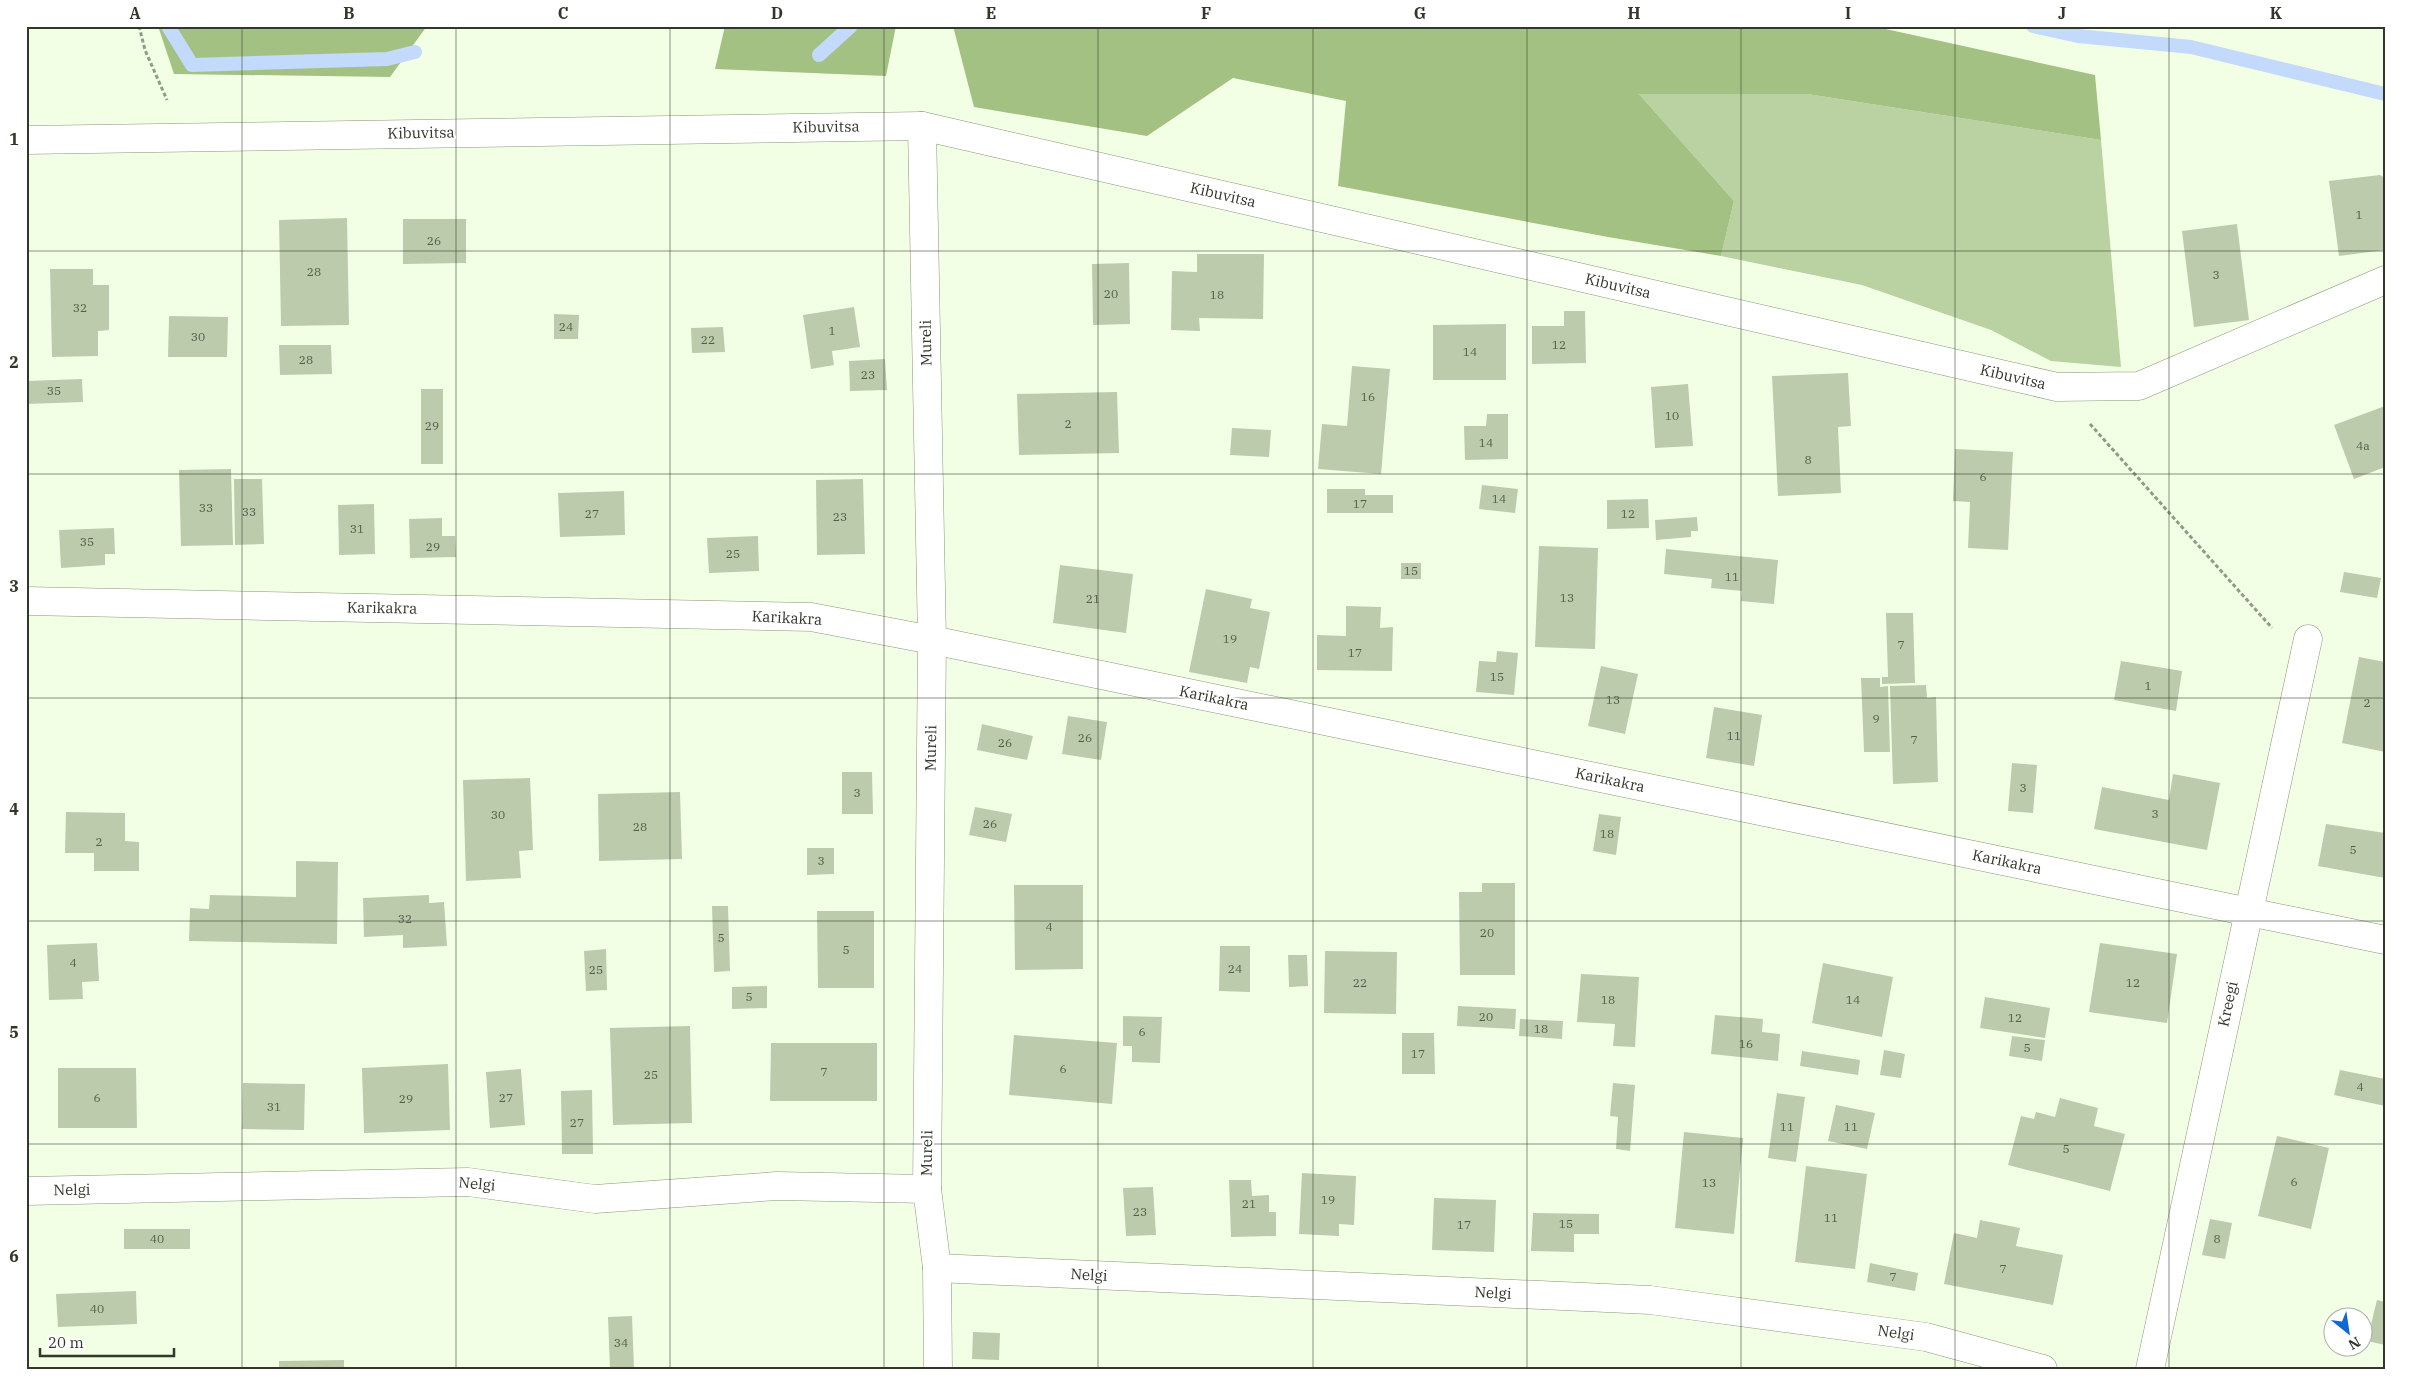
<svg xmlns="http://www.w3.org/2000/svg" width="2411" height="1395" viewBox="0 0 2411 1395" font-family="'IBM Plex Serif',serif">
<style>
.green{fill:#bad1a1}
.forest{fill:#a4c184}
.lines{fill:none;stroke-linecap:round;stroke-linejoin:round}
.stream{stroke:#c3dafc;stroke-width:14}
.building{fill:#bccbac}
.minor-casing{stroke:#889779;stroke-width:29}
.path{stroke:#919b87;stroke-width:3;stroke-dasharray:4 2.5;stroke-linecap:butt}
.minor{stroke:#fff;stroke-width:28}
.grid{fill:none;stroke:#31372a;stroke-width:1;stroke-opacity:0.55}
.labels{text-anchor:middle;stroke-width:4;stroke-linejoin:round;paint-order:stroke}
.number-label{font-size:12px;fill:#545c4a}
.street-label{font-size:15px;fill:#31372a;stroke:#fff}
.neatline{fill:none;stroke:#31372a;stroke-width:2}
.grid-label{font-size:16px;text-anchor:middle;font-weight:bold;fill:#31372a}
</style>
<rect width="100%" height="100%" fill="#f2ffe5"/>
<!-- green -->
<path class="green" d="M1639,94H1807L2101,140L2121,367L2051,361L1991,330L1862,285L1721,256L1734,201Z"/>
<!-- forest -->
<g class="forest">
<path d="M158,26H427L390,77L174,74Z"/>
<path d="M725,26H896L886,76L715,69Z"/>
<path d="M953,26H1872L2095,75L2101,140L1807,94H1639L1734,201L1721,256L1608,237L1338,186L1346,101L1233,78L1147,136L974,107Z"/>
</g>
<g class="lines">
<!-- stream -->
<g class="stream">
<path d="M168,26L192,65L387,59L415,52"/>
<path d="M2033,26L2078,36L2191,47L2385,94"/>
<path d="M819,55L851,26"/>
</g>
</g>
<!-- building -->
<g class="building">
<path d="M2380,175L2385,178V250L2339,256L2329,181Z"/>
<path d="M347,218L349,325L281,326L279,220Z"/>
<path d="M403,219H466V263L403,264Z"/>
<path d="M2237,224L2249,320L2194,327L2182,231Z"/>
<path d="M1197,254H1264L1263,319L1199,318L1200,331L1171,330L1172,271L1197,272Z"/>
<path d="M1129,263L1130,324L1093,325L1092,264Z"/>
<path d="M50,269H93V285H109V330L98,331V356L52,357Z"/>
<path d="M854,307L860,347L832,351L834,365L811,369L803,315Z"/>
<path d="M1564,311H1585L1586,363L1532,364V326H1564Z"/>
<path d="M554,314L579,315L578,339H554Z"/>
<path d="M169,316L228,317L227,357H168Z"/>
<path d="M1506,324V380H1433V325Z"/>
<path d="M723,327L725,352L692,353L691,328Z"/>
<path d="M279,345H331L332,374L280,375Z"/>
<path d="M885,359L887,390L850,391L849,361Z"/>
<path d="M1352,366L1390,369L1381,474L1318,469L1322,424L1347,426Z"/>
<path d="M1848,373L1851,426L1838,427L1841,493L1778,496L1772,376Z"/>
<path d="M82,379L83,402L26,404V381Z"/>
<path d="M1688,384L1693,446L1655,448L1651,387Z"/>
<rect x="421" y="389" width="22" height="75"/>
<path d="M1117,392L1119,453L1019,455L1017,394Z"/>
<path d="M2385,406V467L2354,479L2334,425Z"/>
<path d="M1487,414H1508V459L1465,460L1464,426H1486Z"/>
<path d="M1232,428L1271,430L1269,457L1230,455Z"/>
<path d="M1955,449L2013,452L2008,550L1968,548L1970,502L1953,501Z"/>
<path d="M231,469L233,545L181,546L179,470Z"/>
<path d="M234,479H262L264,544L235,545Z"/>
<path d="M863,479L865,554L817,555L816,480Z"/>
<path d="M1482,485L1518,489L1515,513L1479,509Z"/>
<path d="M1327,489H1365V495H1393V513H1327Z"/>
<path d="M624,491L625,535L560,537L558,493Z"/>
<path d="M1648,499L1649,528L1607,529V500Z"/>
<path d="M374,504L375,554L339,555L338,505Z"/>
<path d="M1697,517L1698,531H1691V537L1656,540L1655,520Z"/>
<path d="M442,518V536H455L456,557L410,558L409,519Z"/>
<path d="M114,528L115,554H105V565L61,568L59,530Z"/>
<path d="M758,536L759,571L709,573L707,538Z"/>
<path d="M1539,546L1598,548L1595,649L1535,647Z"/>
<path d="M1666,549L1778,560L1774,604L1741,601L1742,591L1711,588L1712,579L1664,574Z"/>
<rect x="1401" y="563" width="20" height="16"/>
<path d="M1060,565L1133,574L1126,633L1053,623Z"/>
<path d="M2344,572L2381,578L2377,598L2340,592Z"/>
<path d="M1206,589L1252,599L1250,608L1270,612L1259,669L1250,667L1247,683L1189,672Z"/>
<path d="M1346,606L1381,607L1380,628L1393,627L1392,671L1317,670V635L1346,636Z"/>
<path d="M1886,613H1913L1915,683L1882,684V677H1888Z"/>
<path d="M1497,651L1518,653L1514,695L1476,692L1479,661L1496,662Z"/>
<path d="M2359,657L2385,662V752L2342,743Z"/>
<path d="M2121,661L2182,671L2176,711L2114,700Z"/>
<path d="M1601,666L1638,674L1625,734L1588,726Z"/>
<path d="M1861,678H1880V687L1888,686L1890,752H1864Z"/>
<path d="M1926,685L1927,698L1936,697L1938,782L1893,784L1890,686Z"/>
<path d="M1714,707L1762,715L1754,766L1706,758Z"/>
<path d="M1068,716L1107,722L1101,760L1062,754Z"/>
<path d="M982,724L1033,736L1027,760L977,750Z"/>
<path d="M2012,763L2037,765L2033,813L2008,811Z"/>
<path d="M842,772H872L873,814H842Z"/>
<path d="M2173,774L2220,783L2207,850L2094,829L2102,787L2169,800Z"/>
<path d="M530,778L533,850L519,851L521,878L466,881L463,780Z"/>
<path d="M680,792L682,859L599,861L598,794Z"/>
<path d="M975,807L1012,814L1006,842L969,835Z"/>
<path d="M66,812L125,813V841L139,842V871H94V853H65Z"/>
<path d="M1599,814L1621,817L1616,855L1593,851Z"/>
<path d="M2326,824L2385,833V878L2318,866Z"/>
<path d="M807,848H834V874L807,875Z"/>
<path d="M296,861L338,862L337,944L189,941L190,908L209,909L210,895L296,897Z"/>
<path d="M1482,883H1515V975H1460L1459,892H1482Z"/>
<path d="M1014,885H1083V969L1015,970Z"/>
<path d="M429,895V903L444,902L447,946L403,948V935L364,937L363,898Z"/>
<path d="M712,906H728L730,971L714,972Z"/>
<path d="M817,911H874V988H818Z"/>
<path d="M97,943L99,981L82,982L83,999L49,1000L47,945Z"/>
<path d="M2100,943L2177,954L2167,1023L2089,1012Z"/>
<path d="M1220,946H1250V992L1219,991Z"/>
<path d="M606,949L607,990L586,991L584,951Z"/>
<path d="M1325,951L1397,952L1396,1014L1324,1013Z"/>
<path d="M1288,955H1307L1308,986L1289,987Z"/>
<path d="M1823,963L1893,977L1882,1037L1812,1023Z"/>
<path d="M1581,974L1639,977L1635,1047L1613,1046L1615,1024L1577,1022Z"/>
<path d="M767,986V1008L732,1009V987Z"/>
<path d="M1985,997L2050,1008L2045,1038L1980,1028Z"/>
<path d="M1458,1006L1516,1009L1515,1029L1457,1026Z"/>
<path d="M1715,1015L1763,1019L1762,1032L1780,1034L1778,1061L1711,1054Z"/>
<path d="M1123,1016L1162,1017L1160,1063L1132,1062V1046H1123Z"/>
<path d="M1520,1019L1563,1021L1562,1039L1519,1036Z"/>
<path d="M690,1026L692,1123L613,1125L610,1028Z"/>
<path d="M1402,1033H1434L1435,1074H1402Z"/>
<path d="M1014,1035L1117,1043L1112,1104L1009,1095Z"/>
<path d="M2012,1036L2045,1040L2042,1061L2009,1056Z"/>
<path d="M771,1043H877V1101H770Z"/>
<path d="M1884,1050L1905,1054L1901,1078L1880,1075Z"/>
<path d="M1802,1051L1860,1060L1858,1075L1800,1066Z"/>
<path d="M448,1064L450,1130L364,1133L362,1068Z"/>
<path d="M58,1068H136L137,1128H58Z"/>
<path d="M521,1069L525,1125L490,1128L486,1072Z"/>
<path d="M2340,1070L2385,1079V1106L2334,1095Z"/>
<path d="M243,1083L305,1084L304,1130L242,1129Z"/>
<path d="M1613,1083L1635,1085L1630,1151L1616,1149L1618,1117L1610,1116Z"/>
<path d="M592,1090L593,1154H562L561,1091Z"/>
<path d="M1777,1093L1805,1097L1796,1162L1768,1158Z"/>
<path d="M2060,1098L2098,1108L2094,1126L2125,1134L2110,1191L2008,1165L2021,1116L2034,1119L2036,1112L2055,1117Z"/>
<path d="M1836,1105L1875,1113L1867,1149L1828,1141Z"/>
<path d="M1684,1132L1743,1138L1734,1234L1675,1228Z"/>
<path d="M2277,1136L2329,1148L2311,1229L2258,1216Z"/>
<path d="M1806,1166L1867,1174L1855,1269L1795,1262Z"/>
<path d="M1302,1173L1356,1176L1354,1225L1339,1224V1236L1299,1234Z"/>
<path d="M1229,1180H1251L1252,1196L1269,1195V1212H1276V1236L1231,1237Z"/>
<path d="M1153,1187L1156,1235L1126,1236L1123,1188Z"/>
<path d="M1434,1198L1496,1200L1494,1252L1432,1250Z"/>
<path d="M1533,1213L1599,1214V1234H1574V1252L1531,1251Z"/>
<path d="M2210,1219L2232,1223L2225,1259L2202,1255Z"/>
<path d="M1980,1220L2020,1228L2016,1246L2063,1255L2053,1305L1944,1284L1954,1233L1977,1238Z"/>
<rect x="124" y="1229" width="66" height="20"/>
<path d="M1870,1263L1918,1273L1915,1291L1867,1282Z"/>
<path d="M136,1291L137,1324L58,1327L56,1294Z"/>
<path d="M2377,1300L2385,1302V1345L2367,1341Z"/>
<path d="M632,1316L634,1369H610L608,1317Z"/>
<path d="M973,1332L1000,1333L999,1360L972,1359Z"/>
<path d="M344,1360V1369H279V1361Z"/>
</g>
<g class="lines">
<defs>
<g id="minor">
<path d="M922,126L932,640L927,1189L937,1268L938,1369"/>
<path d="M26,140L922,126L2057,387L2139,386L2385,280"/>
<path d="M26,601L811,617L932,640L2385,940"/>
<path d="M26,1191L468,1182L595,1199L777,1186L927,1189"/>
<path d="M937,1268L1650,1300L1926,1337L2043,1369"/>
<path d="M2150,1369L2308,639"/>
</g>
</defs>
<!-- minor casing -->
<use href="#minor" class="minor-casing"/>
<!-- path -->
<g class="path">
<path d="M139,26L145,50L167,100"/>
<path d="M2090,424L2272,628"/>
</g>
<!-- minor -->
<use href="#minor" class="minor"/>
</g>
<!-- grid -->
<path class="grid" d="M242,26V1369M456,26V1369M670,26V1369M884,26V1369M1098,26V1369M1313,26V1369M1527,26V1369M1741,26V1369M1955,26V1369M2169,26V1369M26,251H2385M26,474H2385M26,698H2385M26,921H2385M26,1144H2385"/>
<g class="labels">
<!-- number labels -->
<g class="number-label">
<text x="2359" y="219">1</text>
<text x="434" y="245">26</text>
<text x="314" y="276">28</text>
<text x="2216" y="279">3</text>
<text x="1111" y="298">20</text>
<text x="1217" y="299">18</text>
<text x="80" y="312">32</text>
<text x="566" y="331">24</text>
<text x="832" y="335">1</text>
<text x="198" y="341">30</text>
<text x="708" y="344">22</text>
<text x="1559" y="349">12</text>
<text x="1470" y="356">14</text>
<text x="306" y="364">28</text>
<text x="868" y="379">23</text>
<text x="54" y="395">35</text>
<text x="1368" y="401">16</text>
<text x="1672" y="420">10</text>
<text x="1068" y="428">2</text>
<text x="432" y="430">29</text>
<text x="1486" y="447">14</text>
<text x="2363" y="450">4a</text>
<text x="1808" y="464">8</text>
<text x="1983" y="481">6</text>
<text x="1499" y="503">14</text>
<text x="1360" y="508">17</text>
<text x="206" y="512">33</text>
<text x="249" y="516">33</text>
<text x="592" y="518">27</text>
<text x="1628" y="518">12</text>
<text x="840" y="521">23</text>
<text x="357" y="533">31</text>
<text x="87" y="546">35</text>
<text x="433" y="551">29</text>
<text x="733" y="558">25</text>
<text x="1411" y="575">15</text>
<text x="1732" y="581">11</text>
<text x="1567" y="602">13</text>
<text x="1093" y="603">21</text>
<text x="1230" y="643">19</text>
<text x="1901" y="649">7</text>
<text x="1355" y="657">17</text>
<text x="1497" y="681">15</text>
<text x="2148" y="690">1</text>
<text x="1613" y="704">13</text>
<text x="2367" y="707">2</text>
<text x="1876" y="723">9</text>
<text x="1734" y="740">11</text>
<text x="1085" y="742">26</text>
<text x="1914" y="744">7</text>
<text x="1005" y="747">26</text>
<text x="2023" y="792">3</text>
<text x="857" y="797">3</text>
<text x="2155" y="818">3</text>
<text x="498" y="819">30</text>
<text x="990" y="828">26</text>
<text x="640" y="831">28</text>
<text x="1607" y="838">18</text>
<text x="99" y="846">2</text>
<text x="2353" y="854">5</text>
<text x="821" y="865">3</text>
<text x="405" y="923">32</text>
<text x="1049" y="931">4</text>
<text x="1487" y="937">20</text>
<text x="721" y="942">5</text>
<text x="846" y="954">5</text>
<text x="73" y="967">4</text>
<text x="1235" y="973">24</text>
<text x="596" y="974">25</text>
<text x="1360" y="987">22</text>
<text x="2133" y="987">12</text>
<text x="749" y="1001">5</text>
<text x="1608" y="1004">18</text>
<text x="1853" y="1004">14</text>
<text x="1486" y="1021">20</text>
<text x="2015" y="1022">12</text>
<text x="1541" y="1033">18</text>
<text x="1142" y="1036">6</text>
<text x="1746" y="1048">16</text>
<text x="2027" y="1052">5</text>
<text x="1418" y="1058">17</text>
<text x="1063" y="1073">6</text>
<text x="824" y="1076">7</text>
<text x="651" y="1079">25</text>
<text x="2360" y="1091">4</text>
<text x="97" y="1102">6</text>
<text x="506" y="1102">27</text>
<text x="406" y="1103">29</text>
<text x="274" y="1111">31</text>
<text x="577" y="1127">27</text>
<text x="1787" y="1131">11</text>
<text x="1851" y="1131">11</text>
<text x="2066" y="1153">5</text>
<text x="2294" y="1186">6</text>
<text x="1709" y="1187">13</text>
<text x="1328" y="1204">19</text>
<text x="1249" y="1208">21</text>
<text x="1140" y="1216">23</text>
<text x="1831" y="1222">11</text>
<text x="1566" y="1228">15</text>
<text x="1464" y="1229">17</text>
<text x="157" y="1243">40</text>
<text x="2217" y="1243">8</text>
<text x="2003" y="1273">7</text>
<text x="1893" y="1281">7</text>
<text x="97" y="1313">40</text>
<text x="621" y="1347">34</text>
</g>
<!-- street labels -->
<g class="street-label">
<text transform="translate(826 127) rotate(-1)" y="5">Kibuvitsa</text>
<text transform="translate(421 133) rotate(-1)" y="5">Kibuvitsa</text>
<text transform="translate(1223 195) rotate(13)" y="5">Kibuvitsa</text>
<text transform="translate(1618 286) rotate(13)" y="5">Kibuvitsa</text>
<text transform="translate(926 343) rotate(-91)" y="5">Mureli</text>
<text transform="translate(2013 377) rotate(13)" y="5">Kibuvitsa</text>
<text transform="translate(382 608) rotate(1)" y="5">Karikakra</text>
<text transform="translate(787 618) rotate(3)" y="5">Karikakra</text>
<text transform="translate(1214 698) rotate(12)" y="5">Karikakra</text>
<text transform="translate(931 748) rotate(-89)" y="5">Mureli</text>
<text transform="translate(1610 780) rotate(12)" y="5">Karikakra</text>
<text transform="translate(2007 862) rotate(12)" y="5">Karikakra</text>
<text transform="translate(2228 1004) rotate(-78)" y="5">Kreegi</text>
<text transform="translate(927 1153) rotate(-89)" y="5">Mureli</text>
<text transform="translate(477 1184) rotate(5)" y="5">Nelgi</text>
<text transform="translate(72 1190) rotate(-1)" y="5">Nelgi</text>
<text transform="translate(1089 1275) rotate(3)" y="5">Nelgi</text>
<text transform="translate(1493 1293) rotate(3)" y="5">Nelgi</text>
<text transform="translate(1896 1333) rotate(8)" y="5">Nelgi</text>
</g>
</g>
<!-- border -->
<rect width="2411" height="1395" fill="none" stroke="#ffffff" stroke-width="55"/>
<!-- north arrow -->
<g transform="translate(2348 1332) rotate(150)"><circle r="24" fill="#ffffff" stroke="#adafaa"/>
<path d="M0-4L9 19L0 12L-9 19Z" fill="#1268d2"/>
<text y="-8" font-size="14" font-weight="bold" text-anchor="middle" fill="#31372a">N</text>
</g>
<!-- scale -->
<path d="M40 1348v8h134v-8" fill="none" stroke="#31372a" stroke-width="2.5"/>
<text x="48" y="1348" font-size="15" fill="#31372a" stroke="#ffffff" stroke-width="4" paint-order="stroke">20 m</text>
<rect x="28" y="28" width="2356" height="1340" class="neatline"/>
<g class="grid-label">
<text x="135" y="19">A</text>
<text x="349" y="19">B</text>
<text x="563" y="19">C</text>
<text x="777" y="19">D</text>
<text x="991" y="19">E</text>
<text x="1206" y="19">F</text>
<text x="1420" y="19">G</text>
<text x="1634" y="19">H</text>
<text x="1848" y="19">I</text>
<text x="2062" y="19">J</text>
<text x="2276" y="19">K</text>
<text x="14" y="145">1</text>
<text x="14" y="368">2</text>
<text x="14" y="592">3</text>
<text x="14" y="815">4</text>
<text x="14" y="1038">5</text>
<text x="14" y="1262">6</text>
</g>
</svg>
